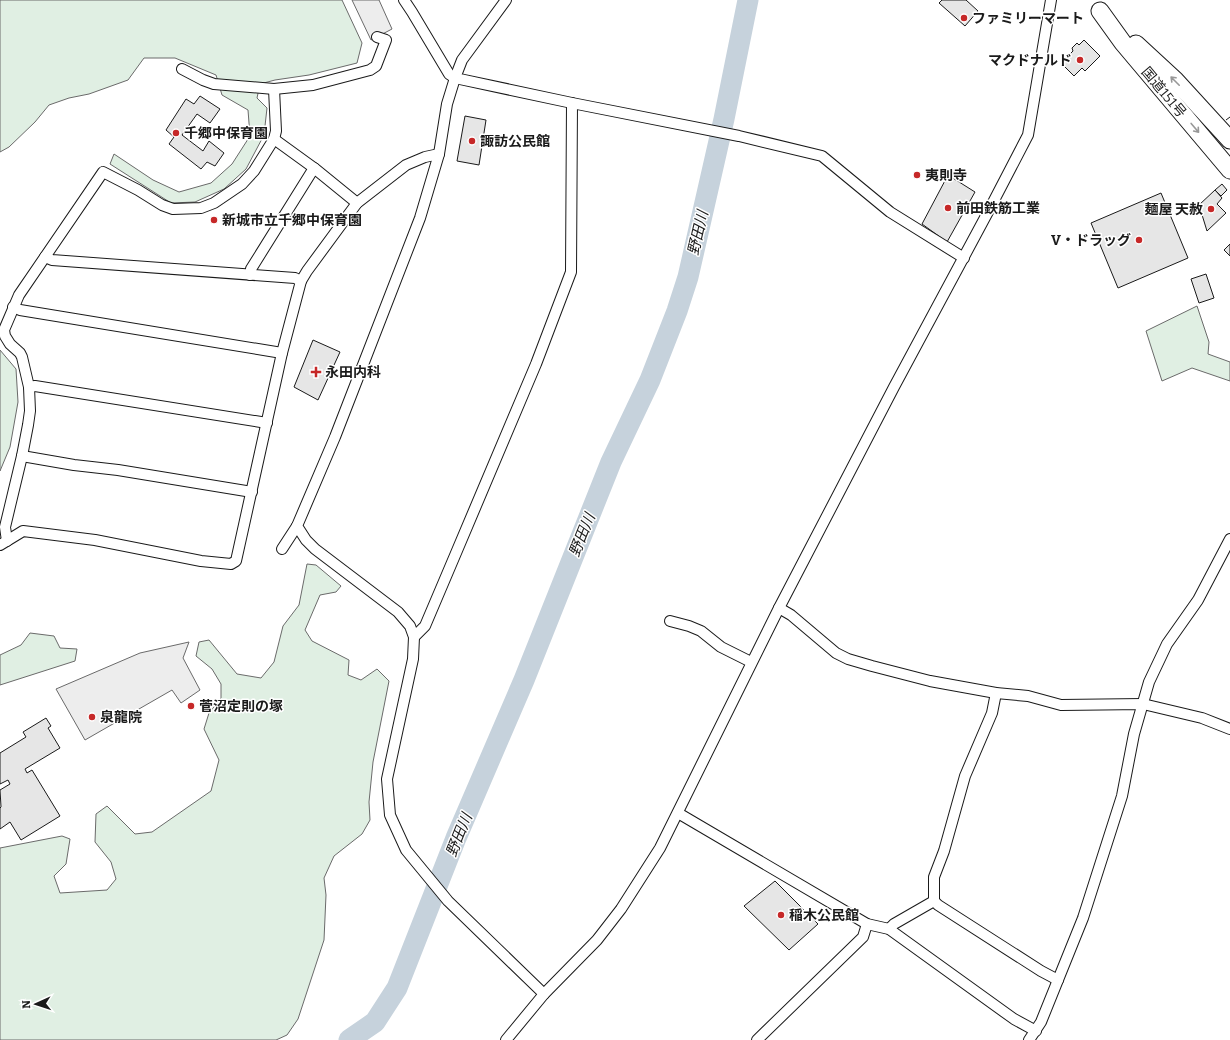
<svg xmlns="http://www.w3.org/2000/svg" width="1230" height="1040" viewBox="0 0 1230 1040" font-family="Bitter,'Noto Sans JP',serif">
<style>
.green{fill:#e0efe3;stroke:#6a6a6a}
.parking{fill:#ededed;stroke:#6a6a6a}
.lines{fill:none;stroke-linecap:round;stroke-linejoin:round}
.river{stroke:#c6d2dc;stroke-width:21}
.building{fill:#e6e6e6;stroke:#1a1a1a}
.minor-casing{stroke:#1a1a1a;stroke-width:12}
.trunk-casing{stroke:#1a1a1a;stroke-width:19}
.minor{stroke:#fff;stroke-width:10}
.trunk{stroke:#fff;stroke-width:17}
.fence{stroke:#1a1a1a;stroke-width:1;stroke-dasharray:5 2;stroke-linecap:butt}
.oneway{stroke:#989898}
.poi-dot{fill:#c62828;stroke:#fff;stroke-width:1.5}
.labels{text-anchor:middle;stroke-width:3;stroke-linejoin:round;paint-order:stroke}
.poi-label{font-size:14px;font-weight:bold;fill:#1a1a1a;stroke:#fff;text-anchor:start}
.street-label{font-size:14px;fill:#1a1a1a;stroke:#fff}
.water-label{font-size:15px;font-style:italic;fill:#1a1a1a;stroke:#fff}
</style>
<rect width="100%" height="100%" fill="#fff"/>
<!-- green -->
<g class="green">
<path d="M0,0H342L362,43L357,63L309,75L275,80L260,84L257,98L267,108L264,135L246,169L224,189L195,202L171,203L110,164L114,154L153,180L179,192L211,183L232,164L250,136L248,110L222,95L216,75L175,58H144L128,80L89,94L69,98L49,105L35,122L9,147L0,152Z"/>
<path d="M1197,306L1209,342L1208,354L1230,362V381L1192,368L1162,381L1146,331Z"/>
<path d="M0,350L16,369L18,402L10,447L0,471Z"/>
<path d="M307,564L316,565L341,586L336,592L320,595L305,630L312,641L349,660L348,675L361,680L377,669L389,681L373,762L369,802L370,820L362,834L334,856L324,878L326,895L324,940L298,1019L287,1035L276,1040H0V848L62,836L70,839L66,864L54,876L60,893L107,890L116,879L111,862L95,842L96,814L107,806L135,834L152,832L211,791L219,760L204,729L209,713L221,698V684L212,669L196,656L199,642L209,640L237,674L261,678L274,662L283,626L299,605Z"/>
<path d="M30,633L54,636L60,648L77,649L75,661L0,685V655L21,645Z"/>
</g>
<!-- parking -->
<g class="parking">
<path d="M352,0H379L392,29L371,40Z"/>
<path d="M189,642L183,658L200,690L181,703L172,690L85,740L56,689L140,653Z"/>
</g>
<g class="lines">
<!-- river -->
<path class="river" d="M349,1040L375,1022L397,988L456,838L524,680L611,462L650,380L677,311L688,277L724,119L748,0"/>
</g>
<!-- building -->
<g class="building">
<path d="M942,0H966L978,11L965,26L939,3Z"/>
<path d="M1084,40L1100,56L1085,71L1082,68L1074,76L1061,63L1073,51L1072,48L1077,43L1079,45Z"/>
<path d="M200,96L220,109L210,123L197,114L182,135L203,151L209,141L224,153L215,166L207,162L201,169L169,144L174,137L166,130L186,99L194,104Z"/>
<path d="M465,116L486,120L479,165L457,161Z"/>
<path d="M948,175L975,192L947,242L922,224Z"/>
<path d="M1222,184L1227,190L1221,196L1215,190Z"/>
<path d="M1215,190L1222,198L1217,204L1226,213L1207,231L1199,205Z"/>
<path d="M1161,193L1188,258L1118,288L1091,223Z"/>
<path d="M1230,244V256L1224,250Z"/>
<path d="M1206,274L1214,298L1199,303L1191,279Z"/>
<path d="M313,340L340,352L318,400L294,387Z"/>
<path d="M46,718L51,726L48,728L60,748L25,769L27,773L32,770L60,816L21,840L10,822L0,829V808L1,807L0,790L10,784L8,780L0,784V753L26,737L23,732Z"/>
<path d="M775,881L818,924L789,950L744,906Z"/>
</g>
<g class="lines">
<defs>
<g id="minor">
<path d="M404,0L412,12L449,74L455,78L447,104L439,154L420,218L335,437L297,526L306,540L315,549L398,612L410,626L414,637L413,659L387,779L390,815L406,850L448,901L544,994"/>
<path d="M506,0L462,60L455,78L572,103L739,136L822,156L890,212L964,258"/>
<path d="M182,69L203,80L214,84L274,89L313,85L370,70L376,66L386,40L377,37"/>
<path d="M274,139L314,168L357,203"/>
<path d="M45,257L52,260L295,278L301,281"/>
<path d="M250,275L251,269L314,168"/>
<path d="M13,307L20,310L282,353"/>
<path d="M29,387L35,386L267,423"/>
<path d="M22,456L74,465L118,470L252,492"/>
<path d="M7,541L5,527L22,456L28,425L30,411L29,387L22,357L20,353L10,344L5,336L4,330L19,295L103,172L138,190L162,205L173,209L201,208L214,203L242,184L254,171L274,139L276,131L274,89"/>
<path d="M0,545L23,531L95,540L201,561L231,564L236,561L282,353L301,281L307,271L357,203L406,165L425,157L439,154"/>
<path d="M282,549L297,526"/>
<path d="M779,608L791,615L836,653L848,659L872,666L930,681L996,693L1028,696L1061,705L1143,704L1202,718L1230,729"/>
<path d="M670,621L689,626L701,631L721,647L751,662"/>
<path d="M414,637L425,626L456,553L536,364L571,272L572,103"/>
<path d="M678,813L867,924L889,929L1014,1019L1036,1031"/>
<path d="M934,901V877L944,851L965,776L992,713L996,693"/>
<path d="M889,929L894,924L934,901L938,905L1041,971L1058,980"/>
<path d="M506,1040L544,994L597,940L621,909L660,848L779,608L894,387L988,212L1028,135L1051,0"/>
<path d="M757,1040L863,937L867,924"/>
<path d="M1029,1040L1041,1022L1083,918L1122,796L1134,734L1149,682L1167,644L1198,600L1230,539"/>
</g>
<g id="trunk">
<path d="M1100,11L1123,43L1230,170"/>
<path d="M1136,44L1175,80L1230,140"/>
</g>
</defs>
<!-- minor casing -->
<use href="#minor" class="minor-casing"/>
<!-- trunk casing -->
<use href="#trunk" class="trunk-casing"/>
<!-- minor -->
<use href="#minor" class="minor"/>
<!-- trunk -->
<use href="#trunk" class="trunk"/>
<!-- fence -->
<path class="fence" d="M1226,120L1230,117"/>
</g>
<!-- one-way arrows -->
<defs><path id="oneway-shaft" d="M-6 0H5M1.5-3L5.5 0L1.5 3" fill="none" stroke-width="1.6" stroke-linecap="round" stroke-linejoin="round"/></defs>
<g class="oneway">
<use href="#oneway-shaft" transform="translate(1175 81) rotate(-135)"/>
<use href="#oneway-shaft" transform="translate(1195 128) rotate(50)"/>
</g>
<!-- markers -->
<g class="poi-dot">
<circle cx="964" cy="18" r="4"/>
<circle cx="1080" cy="60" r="4"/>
<circle cx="176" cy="133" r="4"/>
<circle cx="472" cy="141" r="4"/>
<circle cx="917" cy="175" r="4"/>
<circle cx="948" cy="208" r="4"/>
<circle cx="1211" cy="209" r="4"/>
<circle cx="214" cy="220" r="4"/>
<circle cx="1139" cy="240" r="4"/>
<path d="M314 366h4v4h4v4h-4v4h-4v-4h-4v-4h4z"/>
<circle cx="191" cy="706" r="4"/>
<circle cx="92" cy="717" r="4"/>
<circle cx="781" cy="915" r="4"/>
</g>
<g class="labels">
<!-- poi labels -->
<g class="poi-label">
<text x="972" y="23">ファミリーマート</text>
<text x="1072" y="65" text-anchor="end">マクドナルド</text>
<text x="184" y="138">千郷中保育園</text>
<text x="480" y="146">諏訪公民館</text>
<text x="925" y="180">夷則寺</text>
<text x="956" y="213">前田鉄筋工業</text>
<text x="1203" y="214" text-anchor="end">麺屋 天赦</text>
<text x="222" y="225">新城市立千郷中保育園</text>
<text x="1131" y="245" text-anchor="end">V・ドラッグ</text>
<text x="325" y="377">永田内科</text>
<text x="199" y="711">菅沼定則の塚</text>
<text x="100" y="722">泉龍院</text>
<text x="789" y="920">稲木公民館</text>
</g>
<!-- street labels -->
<g class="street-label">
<text transform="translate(1164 92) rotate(50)" y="5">国道151号</text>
</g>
<!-- water labels -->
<g class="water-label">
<text transform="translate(698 233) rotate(-77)" y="5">野田川</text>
<text transform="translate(582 535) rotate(-68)" y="5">野田川</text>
<text transform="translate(459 835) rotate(-68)" y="5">野田川</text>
</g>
</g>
<!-- north arrow -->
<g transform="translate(36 1004) rotate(267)" stroke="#ffffff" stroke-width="3" paint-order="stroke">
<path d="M0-3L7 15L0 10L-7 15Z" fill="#1a1a1a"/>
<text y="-6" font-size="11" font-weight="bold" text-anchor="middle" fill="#1a1a1a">N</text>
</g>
</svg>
